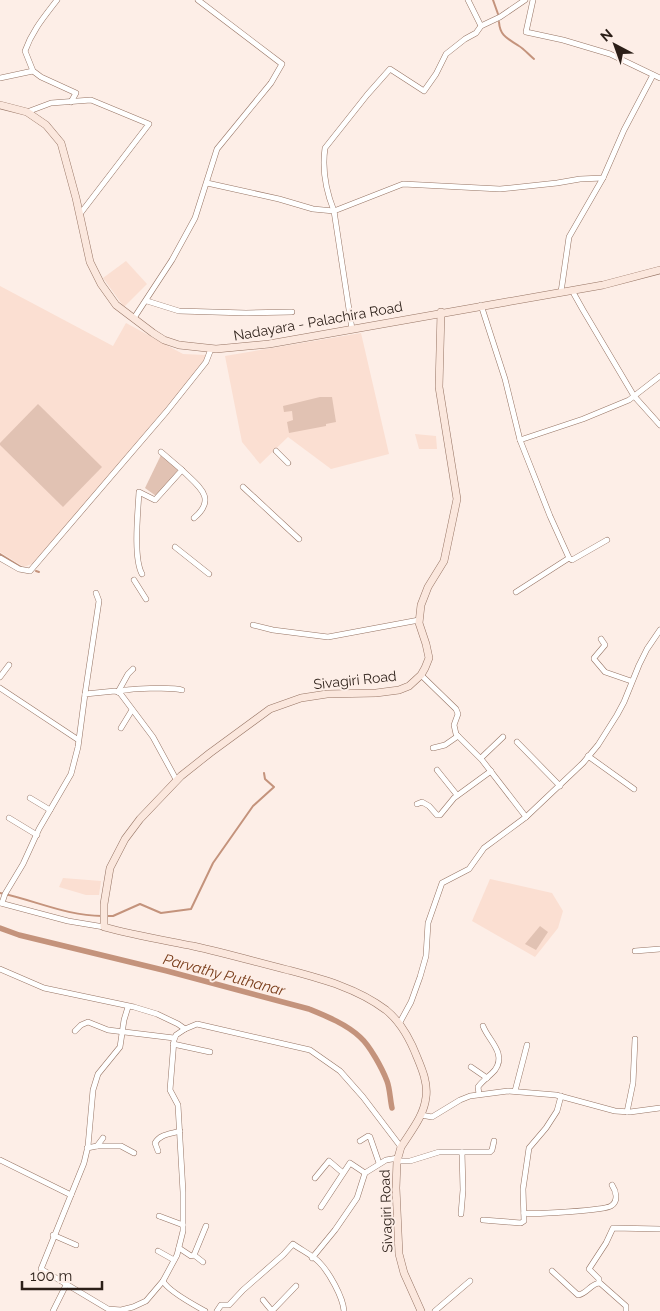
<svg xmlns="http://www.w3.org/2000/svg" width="660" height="1311" viewBox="0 0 660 1311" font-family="Raleway,sans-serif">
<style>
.built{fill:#fbdfd2}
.green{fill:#e1c2b3}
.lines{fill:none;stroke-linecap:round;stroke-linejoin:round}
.stream{stroke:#c4937c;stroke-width:2}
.canal{stroke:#c4937c;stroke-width:5.5}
.minor-casing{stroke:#967464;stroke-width:6}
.secondary-casing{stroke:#967464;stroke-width:8}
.minor{stroke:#fff;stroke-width:5}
.secondary{stroke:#fbe7dd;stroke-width:7}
.labels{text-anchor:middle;stroke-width:4;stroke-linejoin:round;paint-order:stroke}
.street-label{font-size:14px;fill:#2c1f18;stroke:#fdeee7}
.water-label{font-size:15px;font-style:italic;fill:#783b18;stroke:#fdeee7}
</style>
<rect width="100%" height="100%" fill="#fdeee7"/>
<!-- built -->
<g class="built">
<path d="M126,261L147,284L124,307L103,278Z"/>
<path d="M0,286L113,346L126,323L183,354L205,355L208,358L34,563L24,567L0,552Z"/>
<path d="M361,333L389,454L331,469L288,437L260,464L242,442L225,356Z"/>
<path d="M415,434L436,436L437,449H419Z"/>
<path d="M63,878L101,881L99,895H86L59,887Z"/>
<path d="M490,879L552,893L563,911L558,928L535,957L472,921Z"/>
</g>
<!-- green -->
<g class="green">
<path d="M320,397H332L336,422L326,424V426L289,433L287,422L293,420L292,411L284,412L283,406Z"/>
<path d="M38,404L102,467L63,507L0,445V443Z"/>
<path d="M161,455L178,470L156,496L145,488Z"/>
<path d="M540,926L548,932L536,950L525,944Z"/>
</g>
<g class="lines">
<!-- stream -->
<g class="stream">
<path d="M493,0L498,14"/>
<path d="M499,22C500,37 509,39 519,46C524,49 529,55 534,59"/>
<path d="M0,554L21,567"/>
<path d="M36,571L39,572"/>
<path d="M0,893C34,900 67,916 102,916"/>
<path d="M107,916H113L140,904L161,913L191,909L213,863L253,806L274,787L265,779L264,773"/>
</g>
<!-- canal -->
<path class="canal" d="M0,928L19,935L167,971L309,1009C326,1016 346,1024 360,1037C370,1046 382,1068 387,1081C390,1089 390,1099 392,1108"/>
<defs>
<g id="minor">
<path d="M57,0C44,17 32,31 25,51L33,71L41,77L76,93L71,102"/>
<path d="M468,0L481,26"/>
<path d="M533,0L526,32L563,40L610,54L660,78"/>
<path d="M0,78L33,71"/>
<path d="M27,112L51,103L91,100L149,124L80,214"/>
<path d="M207,183L279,199L313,209L334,211L403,184L500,189L557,183L580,179L603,178L624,130L653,75"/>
<path d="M574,290V294L583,310L634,396L660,425"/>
<path d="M561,292L569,237L603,178"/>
<path d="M147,301L179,311L246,313L292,312"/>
<path d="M481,305L505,379L520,440L583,419L629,400L660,376"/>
<path d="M134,318L172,260L195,218L217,149L271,83L282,64L198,0"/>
<path d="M352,329L334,211C326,191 322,169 325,148L367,95L390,69L424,91L436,74L446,54L465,39L476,33L481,26L500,17L525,0"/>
<path d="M520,440L550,516L569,558L572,560L607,540"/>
<path d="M276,451L288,463"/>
<path d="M182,470C198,486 218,498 194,518"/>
<path d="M243,487L299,539"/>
<path d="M175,547L209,574"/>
<path d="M0,558L19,569L30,571L167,411L206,362L211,349"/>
<path d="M142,574C133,558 138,511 139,492L155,500L182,470L161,452"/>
<path d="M134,580L146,599"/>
<path d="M516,592L569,558"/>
<path d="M253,625L273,630L328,637L419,620"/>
<path d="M601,639L605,645L594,658V659L605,672L631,681"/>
<path d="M421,675L456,709L458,714L454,725L456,734L482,760L526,817"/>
<path d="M0,677L9,665"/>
<path d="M0,688L77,739"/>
<path d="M118,692C126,688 174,687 182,690"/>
<path d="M118,692L128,674L133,669"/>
<path d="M85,694L99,601L96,593"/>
<path d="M121,728L132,710"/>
<path d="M517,742L560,786"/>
<path d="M433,748L445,745L458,736"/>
<path d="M588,756L634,789"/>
<path d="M481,758L503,737"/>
<path d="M437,770L457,795"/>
<path d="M30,798L50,810"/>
<path d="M417,804L422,802L429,806L437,815H440L454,798L491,771"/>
<path d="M9,818L37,835"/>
<path d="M0,903L68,921L104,927"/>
<path d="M2,903L5,894L23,864L39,829L71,774L78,747L85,694L115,691L120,693L153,737L177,781"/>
<path d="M635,951L660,949"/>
<path d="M0,969L44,988L134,1007L157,1014L178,1024L185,1029L197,1024L310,1050L340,1071L363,1097L401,1147"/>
<path d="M128,1007L124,1020L120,1047L98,1074L93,1090L88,1146L84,1163L41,1269L108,1309L121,1310L133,1307L146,1301L163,1281"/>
<path d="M399,1024L411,1002L420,977L426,956L428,923L442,883L469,869L484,848L526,817L583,763L598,745L617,715L624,702L639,665L647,649L660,630"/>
<path d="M185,1029L176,1035L174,1040L170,1090L178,1105L183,1192V1231L177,1255L163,1281C168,1291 194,1305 205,1311"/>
<path d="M75,1031L81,1025L88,1022L108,1030L174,1038"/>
<path d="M173,1044L210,1052"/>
<path d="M471,1067L487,1078"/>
<path d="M515,1091L527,1045"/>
<path d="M479,1094L478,1087C483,1080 490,1076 495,1070C507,1053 488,1040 483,1026"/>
<path d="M627,1112L633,1083L635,1039"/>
<path d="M421,1115L432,1117L460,1100L470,1096L508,1091L556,1095L615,1111L630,1112L660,1108"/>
<path d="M360,1141L368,1136L370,1137L379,1163"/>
<path d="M97,1146H121L134,1153"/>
<path d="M87,1148L97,1146L103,1138"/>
<path d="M158,1151L155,1143C160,1134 171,1134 180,1131"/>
<path d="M462,1152H490L492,1150L494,1141"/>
<path d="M0,1160L71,1195"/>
<path d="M397,1161H410L439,1152H462L463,1190L461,1214"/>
<path d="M315,1178L329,1161L343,1173"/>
<path d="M321,1207L350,1163L365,1173"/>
<path d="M524,1213C534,1215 605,1210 611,1206C619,1201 616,1191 612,1185"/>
<path d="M159,1216L183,1225"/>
<path d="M483,1220L521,1223L524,1221L523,1189L529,1148L546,1128L557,1111L561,1096"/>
<path d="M53,1235L76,1245"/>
<path d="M179,1248L191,1256L194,1255L206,1226"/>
<path d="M158,1251L174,1260"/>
<path d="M194,1255L203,1262"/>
<path d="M312,1258L335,1230L357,1198L365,1173L386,1160L398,1158"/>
<path d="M552,1271L578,1295C587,1294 591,1283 600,1283L626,1306V1311"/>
<path d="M599,1282V1279L589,1269L606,1243L613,1228L660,1229"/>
<path d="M263,1300L272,1311L296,1286"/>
<path d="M53,1311L66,1285"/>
<path d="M217,1311L221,1305H229L243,1290L283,1255L293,1244C301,1250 312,1255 319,1262C329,1272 343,1297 344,1311"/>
<path d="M435,1311L470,1281"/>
</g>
<g id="secondary">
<path d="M0,105L27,112L46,125L61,143L76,198L90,262L101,284L116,305L153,333L164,340L179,345L216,349L269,344L603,285L660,270"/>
<path d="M421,1311L404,1273L399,1254L396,1188L397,1161L401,1147C411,1131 424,1116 426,1097C428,1083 422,1069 417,1057C410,1039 401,1022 386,1010C357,988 322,979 288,970C256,962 225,953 193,946C163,940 133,935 104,927V904L110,868L125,839L140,819L181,776L210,753L270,709L301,698L327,694L376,693L399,690L409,686L421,675L425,668L429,658L426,644L419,623L421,605L428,587L444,561L457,499L439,387L441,312"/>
</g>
</defs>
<!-- minor casing -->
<use href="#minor" class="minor-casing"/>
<!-- secondary casing -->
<use href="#secondary" class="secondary-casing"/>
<!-- minor -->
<use href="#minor" class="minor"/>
<!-- secondary -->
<use href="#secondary" class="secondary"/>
</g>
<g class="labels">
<!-- street labels -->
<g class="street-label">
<text transform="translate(318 321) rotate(-10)" y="5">Nadayara - Palachira Road</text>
<text transform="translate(355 680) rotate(-6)" y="5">Sivagiri Road</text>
<text transform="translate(386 1211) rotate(-92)" y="5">Sivagiri Road</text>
</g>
<!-- water labels -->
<g class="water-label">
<text transform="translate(224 975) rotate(15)" y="5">Parvathy Puthanar</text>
</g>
</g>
<!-- north arrow -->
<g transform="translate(615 45) rotate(319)" stroke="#fdeee7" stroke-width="4" paint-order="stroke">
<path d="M0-4L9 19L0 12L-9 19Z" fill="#2c1f18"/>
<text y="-8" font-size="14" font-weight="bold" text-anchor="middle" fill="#2c1f18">N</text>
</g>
<!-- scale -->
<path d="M22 1281v8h80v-8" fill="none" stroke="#2c1f18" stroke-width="2.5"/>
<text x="30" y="1281" font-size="15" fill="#2c1f18" stroke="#fdeee7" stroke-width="4" paint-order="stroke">100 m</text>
</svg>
